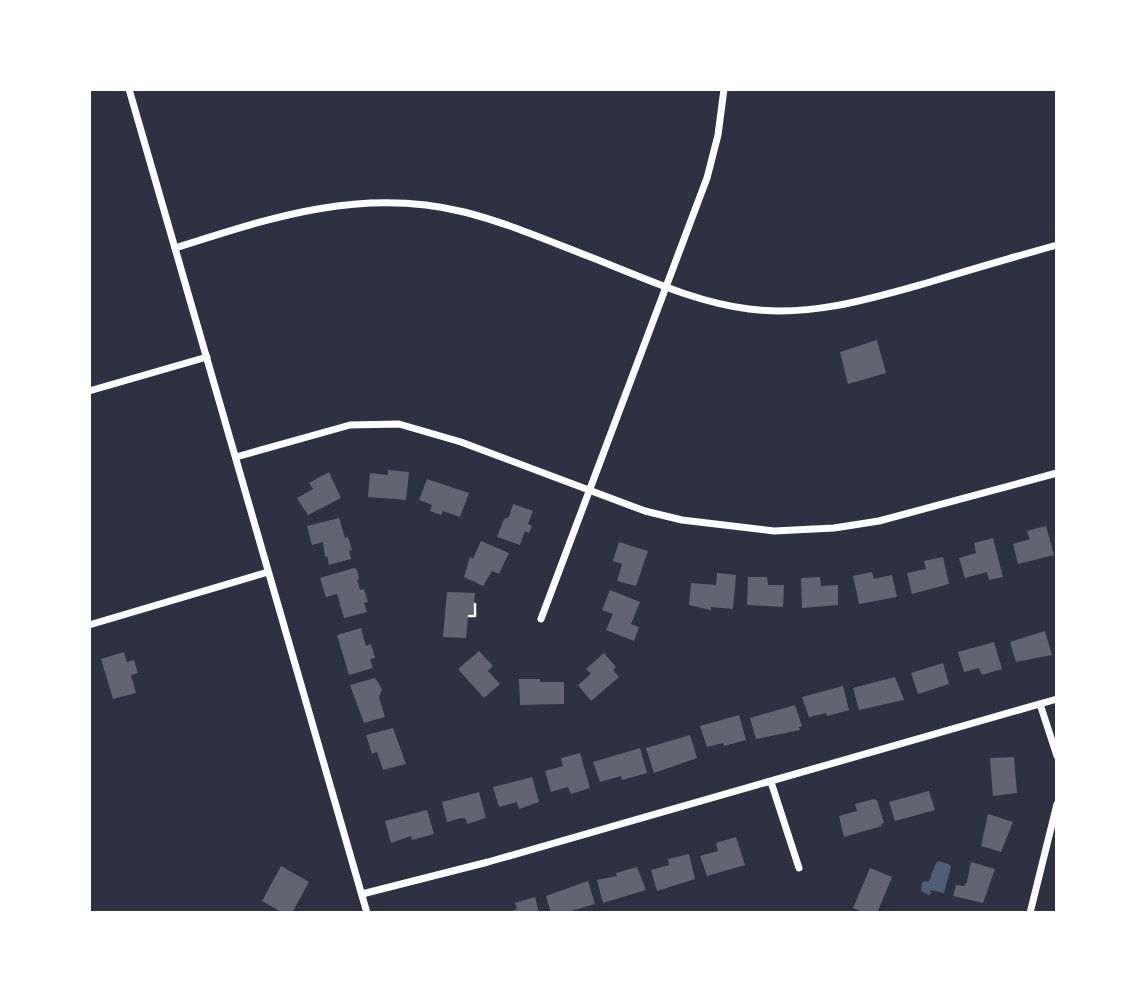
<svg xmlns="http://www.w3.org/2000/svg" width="1146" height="1002" viewBox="0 0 1146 1002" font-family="Overpass,sans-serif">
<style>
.water{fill:#4f5d75}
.building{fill:#626471}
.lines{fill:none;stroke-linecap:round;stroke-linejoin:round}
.path{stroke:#fff;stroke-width:2.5}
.minor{stroke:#fff;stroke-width:7}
</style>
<rect width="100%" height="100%" fill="#2d3142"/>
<!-- water -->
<path class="water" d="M939,861L949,864L951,867L944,893L930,890L931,894L929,895L921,891L922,882L929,881L936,863Z"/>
<!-- building -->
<g class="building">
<path d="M877,340L886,373L848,384L840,352Z"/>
<path d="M388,470L409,472L406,500L368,497L370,473L388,475Z"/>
<path d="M329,472L341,498L308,515L297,498L313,489L309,483Z"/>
<path d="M427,479L469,493L460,517L443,511L441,515L430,511L432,505L419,500Z"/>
<path d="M513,504L533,511L528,524L532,526L529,533L525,531L520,545L497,537L504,519L509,517Z"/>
<path d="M339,518L345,538L348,537L352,550L349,551L351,559L329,565L327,556L325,557L323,542L312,545L307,526Z"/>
<path d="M1046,526L1054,555L1018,564L1013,544L1030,539L1027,531Z"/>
<path d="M993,538L1003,577L989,580L987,572L965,578L959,558L976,553L974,543Z"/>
<path d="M481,541L509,553L499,574L492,571L483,586L464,577L470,557L473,559Z"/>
<path d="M619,542L648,551L636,586L617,581L622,564L613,561Z"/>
<path d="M943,557L949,584L912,594L907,573L926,569L924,561Z"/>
<path d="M354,568L357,570L359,579L357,580L360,590L364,589L368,602L364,603L367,612L344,618L337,594L326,597L320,578Z"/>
<path d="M872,572L874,579L892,575L897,597L859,604L853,576Z"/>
<path d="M717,573L736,575L733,609L711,607V610L689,605L691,583L716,585Z"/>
<path d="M748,577H767L768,585H784L783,607L747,605Z"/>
<path d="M820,577L821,586L838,585V605L802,608L801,578Z"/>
<path d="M610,590L640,602L631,624L639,627L634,641L606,630L613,614L602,610Z"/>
<path d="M447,592L475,593L473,615L469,614L468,618L466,638L443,637Z"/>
<path d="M361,628L366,646L371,644L375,658L370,659L373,668L349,675L337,635Z"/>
<path d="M1045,631L1052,655L1016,662L1010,642Z"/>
<path d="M994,642L1002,669L982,675L979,668L964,672L958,652Z"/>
<path d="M479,651L493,666L488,671L500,684L484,698L458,669Z"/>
<path d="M124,652L127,662L134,660L138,673L131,675L136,693L113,699L101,659Z"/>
<path d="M604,653L616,667L613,670L619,677L591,701L578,685L591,674L586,669Z"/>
<path d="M943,663L949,684L918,694L911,673Z"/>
<path d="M895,677L904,700L859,710L853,688Z"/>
<path d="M375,678L382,689L379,697L385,717L364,723L350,685Z"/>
<path d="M519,679H540V682H564V704L520,705Z"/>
<path d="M843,686L849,710L827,716L826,713L809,717L802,697Z"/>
<path d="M795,705L802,726L799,727L800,730L756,739L750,718Z"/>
<path d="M739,715L746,740L724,746L723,743L707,747L700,726Z"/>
<path d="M393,728L406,764L383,770L377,752L372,754L366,735Z"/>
<path d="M690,735L697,758L654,773L646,748Z"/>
<path d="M640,748L647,773L622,780L621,776L600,782L593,762Z"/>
<path d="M580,753L590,788L571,794L568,787L551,792L545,771L563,766L561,758Z"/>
<path d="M1014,757L1017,793L993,796L990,758Z"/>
<path d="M532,777L539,802L519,809L517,802L499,807L493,787Z"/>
<path d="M929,791L935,810L895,821L889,802Z"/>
<path d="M479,792L486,818L467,824L466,819L461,818L447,822L442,802Z"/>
<path d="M874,799L877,800L884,823L881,824L882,826L844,837L839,816L857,811L855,804Z"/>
<path d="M427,810L434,834L412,840L411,836L391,843L385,821Z"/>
<path d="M988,814L1013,822L1001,852L981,846Z"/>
<path d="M736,837L745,865L707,876L700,856L718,851L716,843Z"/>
<path d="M689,854L695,879L657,891L651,870L669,865L668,859Z"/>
<path d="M971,862L995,869L983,903L953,896L956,885L964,886L967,882Z"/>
<path d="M281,866L309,882L292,913H283L262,901Z"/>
<path d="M637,867L646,890L603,903L597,880L617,876L616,873Z"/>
<path d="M870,868L892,877L877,913H865L853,908Z"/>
<path d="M588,881L595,904L571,911V913H551L546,896Z"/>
<path d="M535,897L539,913H507L517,909L515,903Z"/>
</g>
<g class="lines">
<!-- path -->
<path class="path" d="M469,616H475V604"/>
<!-- minor -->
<g class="minor">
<path d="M129,89L367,913"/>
<path d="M175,248C272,217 362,187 464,212C508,223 551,242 593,258C644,278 694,302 749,309C811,317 870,299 930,282C972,269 1014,257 1057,245"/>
<path d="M89,391L207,357"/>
<path d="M236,457L350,425L399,424L461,442L645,511L682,520L774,531L834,528L879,521L1057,473"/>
<path d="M541,619L707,178L718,135L724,89"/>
<path d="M89,625L268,572"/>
<path d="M1040,704L1057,756"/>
<path d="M771,782L799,868"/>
<path d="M362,894L488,862L1057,699"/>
<path d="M1030,913L1057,804"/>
</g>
</g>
<!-- border -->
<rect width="1146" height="1002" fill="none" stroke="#ffffff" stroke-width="182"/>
</svg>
